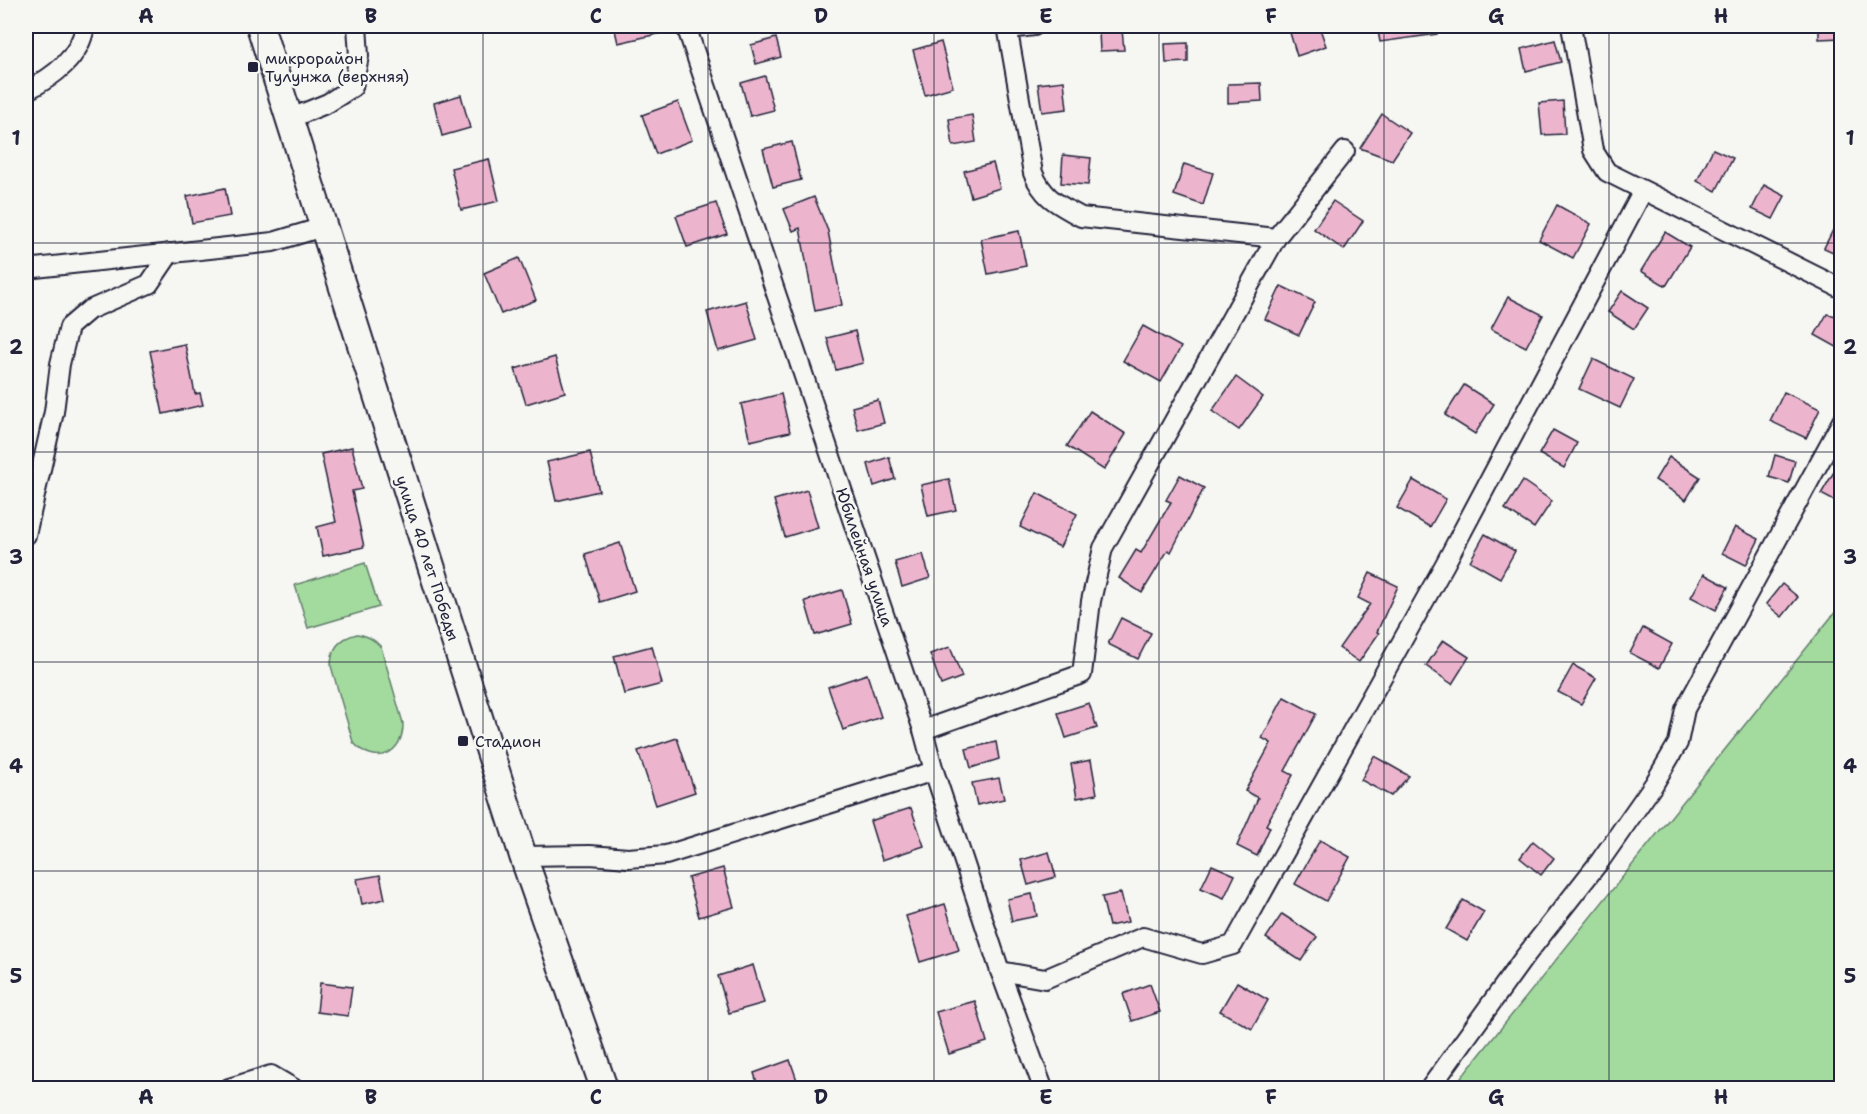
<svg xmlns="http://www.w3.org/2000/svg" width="1867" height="1114" viewBox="0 0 1867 1114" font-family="'Shantell Sans',sans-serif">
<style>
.green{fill:#a3da9e;stroke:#627e6c;stroke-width:1.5}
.building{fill:#ecb5cd;stroke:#22223b;stroke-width:1.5}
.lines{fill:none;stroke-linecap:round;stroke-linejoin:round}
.street-casing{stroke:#22223b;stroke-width:22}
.secondary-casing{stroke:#22223b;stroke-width:30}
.street{stroke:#f6f6f2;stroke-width:18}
.secondary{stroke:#f6f6f2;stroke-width:26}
.grid{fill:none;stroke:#22223b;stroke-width:1.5;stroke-opacity:0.55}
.poi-dot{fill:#22223b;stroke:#f6f6f2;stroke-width:2}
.labels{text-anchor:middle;stroke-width:5;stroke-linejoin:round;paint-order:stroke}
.poi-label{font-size:16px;fill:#22223b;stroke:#f6f6f2;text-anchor:start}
.street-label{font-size:16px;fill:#22223b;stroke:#f6f6f2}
.neatline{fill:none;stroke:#22223b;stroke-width:2}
.grid-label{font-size:20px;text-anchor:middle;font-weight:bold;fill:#22223b}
</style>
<rect width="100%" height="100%" fill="#f6f6f2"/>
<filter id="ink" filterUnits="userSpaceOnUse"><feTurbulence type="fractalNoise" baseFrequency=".0167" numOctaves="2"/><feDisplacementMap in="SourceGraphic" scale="12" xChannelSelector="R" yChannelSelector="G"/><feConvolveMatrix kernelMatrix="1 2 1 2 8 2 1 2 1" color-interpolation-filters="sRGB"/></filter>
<g filter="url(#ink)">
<!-- green -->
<g class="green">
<path d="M365,563L379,607L308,628L295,585Z"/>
<path d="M1841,605V1088H1453Z"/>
<path d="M357,634C368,636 374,639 381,647L403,723C404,755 374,767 353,742L331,666C331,648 340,638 357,634Z"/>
</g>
<!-- building -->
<g class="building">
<path d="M614,26H670L671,31L618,43Z"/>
<path d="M1288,26H1319L1326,46L1297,56Z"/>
<path d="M1377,26H1436L1437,34L1380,42Z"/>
<path d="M1819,26H1842V38L1819,39Z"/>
<path d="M1122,30L1124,50L1100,51L1099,32Z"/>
<path d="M776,38L781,57L756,64L751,45Z"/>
<path d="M1555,40L1561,62L1526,71L1521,49Z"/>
<path d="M941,42L953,87L925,95L913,50Z"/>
<path d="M1188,43V62L1166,63L1165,44Z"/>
<path d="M765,76L774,110L750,116L741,83Z"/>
<path d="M1064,81L1067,109L1042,112L1038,84Z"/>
<path d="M1261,83L1262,101L1228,103V84Z"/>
<path d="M461,95L470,128L442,136L434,103Z"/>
<path d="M1563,101L1565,134L1542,135L1539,103Z"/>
<path d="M678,102L692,140L656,154L642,115Z"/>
<path d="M1382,114L1410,133L1392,160L1360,148Z"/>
<path d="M972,115L976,142L953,146L949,119Z"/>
<path d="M792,142L801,180L773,187L763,149Z"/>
<path d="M1713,149L1733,158L1716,191L1697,181Z"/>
<path d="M1063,155L1091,158L1088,185L1061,183Z"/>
<path d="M489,159L499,201L461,210L451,168Z"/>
<path d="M993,163L1000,188L971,197L964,171Z"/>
<path d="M1184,164L1213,173L1203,205L1174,195Z"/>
<path d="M1764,185L1785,196L1773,219L1752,209Z"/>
<path d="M225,188L230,216L192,223L187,196Z"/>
<path d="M814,197L828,231L842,305L815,311L800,228L793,231L784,209Z"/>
<path d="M1333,201L1363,221L1344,250L1314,229Z"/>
<path d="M716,203L727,234L687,247L676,216Z"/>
<path d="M1557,205L1591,224L1573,258L1539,240Z"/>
<path d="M1842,212V256L1824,248Z"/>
<path d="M1019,231L1026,266L988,274L981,239Z"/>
<path d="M1665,232L1690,247L1666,286L1641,271Z"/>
<path d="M519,258L536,300L501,314L484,273Z"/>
<path d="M1281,286L1315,302L1299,335L1265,319Z"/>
<path d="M1622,291L1648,308L1634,329L1608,312Z"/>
<path d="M1508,297L1543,315L1526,347L1491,329Z"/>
<path d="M746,301L757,340L718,351L707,312Z"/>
<path d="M1827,314L1842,317V350L1815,335Z"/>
<path d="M1143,326L1181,347L1161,382L1123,361Z"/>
<path d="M855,331L863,363L836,370L827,338Z"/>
<path d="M185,344L195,394L200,393L203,405L163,414L150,351Z"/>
<path d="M555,357L565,392L526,404L515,369Z"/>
<path d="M1593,359L1634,379L1620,408L1579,389Z"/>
<path d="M1236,377L1263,397L1239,430L1212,411Z"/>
<path d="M1464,385L1494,404L1475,434L1445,415Z"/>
<path d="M1784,392L1820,409L1806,438L1770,421Z"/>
<path d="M781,394L790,432L750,441L741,404Z"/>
<path d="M878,400L884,423L858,430L852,407Z"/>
<path d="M1090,411L1126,434L1104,470L1067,446Z"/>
<path d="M1553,430L1577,443L1564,468L1539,454Z"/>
<path d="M352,447L362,489L352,491L364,547L323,556L317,527L336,522L321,454Z"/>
<path d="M590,452L599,491L556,501L547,462Z"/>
<path d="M1775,455L1795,461L1789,483L1769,477Z"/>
<path d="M889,457L895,479L874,486L868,464Z"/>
<path d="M1669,457L1700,477L1686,500L1655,480Z"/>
<path d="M1842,458V505L1821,494Z"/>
<path d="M1180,475L1204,488L1171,552L1168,550L1142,593L1119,578L1136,550L1141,553L1171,502L1166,500Z"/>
<path d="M949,479L956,510L928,516L921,485Z"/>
<path d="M1413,480L1446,499L1430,527L1397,508Z"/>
<path d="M1523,481L1552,501L1534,528L1505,509Z"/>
<path d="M807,490L818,527L785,537L774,500Z"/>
<path d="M1037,493L1077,514L1060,547L1020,527Z"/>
<path d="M1735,527L1759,539L1746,565L1722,553Z"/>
<path d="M1485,534L1515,551L1500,578L1470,561Z"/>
<path d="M620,543L635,591L600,602L585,554Z"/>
<path d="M923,554L930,578L902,587L895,562Z"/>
<path d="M1370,573L1398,586L1377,632L1379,633L1359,662L1339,648L1370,604L1358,598Z"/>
<path d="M1704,574L1728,587L1716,610L1691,597Z"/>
<path d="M1782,584L1798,597L1782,617L1766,604Z"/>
<path d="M842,590L852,624L815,635L805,601Z"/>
<path d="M1121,618L1151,633L1138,659L1108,644Z"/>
<path d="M1643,628L1672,644L1659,668L1630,653Z"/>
<path d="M1443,640L1469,657L1452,684L1426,666Z"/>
<path d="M652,646L662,684L624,694L614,656Z"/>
<path d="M950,647L962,677L941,685L930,654Z"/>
<path d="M1573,665L1596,678L1581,704L1558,692Z"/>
<path d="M867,674L881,717L843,730L828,687Z"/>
<path d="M1284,697L1316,714L1285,771L1293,775L1266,825L1270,827L1257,856L1237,846L1258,798L1245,791L1271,743L1262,738Z"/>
<path d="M1089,703L1097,728L1066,738L1058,713Z"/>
<path d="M677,738L695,792L656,805L638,751Z"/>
<path d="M996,742L999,759L971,768L966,749Z"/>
<path d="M1374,756L1409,776L1391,796L1361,780Z"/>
<path d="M1091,760L1097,794L1077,798L1071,764Z"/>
<path d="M999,778L1004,799L977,805L972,783Z"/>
<path d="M911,808L924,846L882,860L870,821Z"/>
<path d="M1320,840L1350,857L1326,901L1295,884Z"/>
<path d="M1533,841L1554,858L1541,875L1520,858Z"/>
<path d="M1049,852L1056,877L1028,885L1021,860Z"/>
<path d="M1212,865L1235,875L1224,898L1201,888Z"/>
<path d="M723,868L734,907L699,917L688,878Z"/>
<path d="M380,875L385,899L362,904L357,879Z"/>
<path d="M1121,893L1128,922L1109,926L1102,897Z"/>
<path d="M1032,894L1037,916L1012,921L1007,899Z"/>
<path d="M1463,900L1484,912L1467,941L1446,929Z"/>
<path d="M945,904L959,950L920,962L906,916Z"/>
<path d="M1282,914L1317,937L1301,961L1266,938Z"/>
<path d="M753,965L764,1003L729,1013L718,976Z"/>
<path d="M1237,982L1268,1000L1252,1029L1220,1011Z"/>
<path d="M320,983L352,987L348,1016L317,1012Z"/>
<path d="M1150,984L1160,1012L1132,1021L1123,994Z"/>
<path d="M975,1001L987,1042L949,1054L936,1012Z"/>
<path d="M790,1060L800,1089H759L754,1073Z"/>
</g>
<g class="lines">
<defs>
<g id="street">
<path d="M686,26L923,730L934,771L1000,971L1043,1088"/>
<path d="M1007,26L1033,173C1044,199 1058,204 1081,217L1276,238L1345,151"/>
<path d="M1571,26L1593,150L1607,172L1842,289"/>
<path d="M1008,29L1034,26"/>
<path d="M26,91C53,77 80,58 85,26"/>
<path d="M289,119L328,103L353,87L359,56L357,26"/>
<path d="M26,269L273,242L323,227"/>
<path d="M26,535L54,412L60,364L69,327L89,310L149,284L170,253"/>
<path d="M923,730L1082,674L1091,601L1103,548L1276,238"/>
<path d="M523,856L590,855L628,858L666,855L934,771"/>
<path d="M1000,971L1045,979L1143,937L1202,954L1233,945L1445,564L1643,191"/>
<path d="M229,1088L271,1075L293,1088"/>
<path d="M1430,1088L1523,959L1600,861L1654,784L1678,743L1685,709L1842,421"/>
</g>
<path id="secondary" d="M260,26L523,856L604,1088"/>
</defs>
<!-- street casing -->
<use href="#street" class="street-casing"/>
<!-- secondary casing -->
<use href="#secondary" class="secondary-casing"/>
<!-- street -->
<use href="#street" class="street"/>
<!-- secondary -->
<use href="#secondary" class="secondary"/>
</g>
</g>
<!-- grid -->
<path class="grid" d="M258,26V1088M483,26V1088M708,26V1088M934,26V1088M1159,26V1088M1384,26V1088M1609,26V1088M26,243H1842M26,452H1842M26,662H1842M26,871H1842"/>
<!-- markers -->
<g class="poi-dot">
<rect x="247" y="61" width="12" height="12" rx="3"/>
<rect x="457" y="735" width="12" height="12" rx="3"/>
</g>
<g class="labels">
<!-- poi labels -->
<g class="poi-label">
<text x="265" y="64">микрорайон<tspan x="265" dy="18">Тулунжа (верхняя)</tspan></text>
<text x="475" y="747">Стадион</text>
</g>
<!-- street labels -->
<g class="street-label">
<text transform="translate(865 557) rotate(71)" y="6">Юбилейная улица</text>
<text transform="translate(428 558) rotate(72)" y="6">улица 40 лет Победы</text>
</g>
</g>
<!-- margin -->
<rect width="1867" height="1114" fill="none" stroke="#f6f6f2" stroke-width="66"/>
<rect x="33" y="33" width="1801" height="1048" class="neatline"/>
<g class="grid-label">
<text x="146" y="23">A</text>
<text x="371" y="23">B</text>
<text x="596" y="23">C</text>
<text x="821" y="23">D</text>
<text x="1046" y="23">E</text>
<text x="1271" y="23">F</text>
<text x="1496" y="23">G</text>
<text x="1721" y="23">H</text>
<text x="16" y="145">1</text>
<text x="1850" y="145">1</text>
<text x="16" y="354">2</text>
<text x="1850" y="354">2</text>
<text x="16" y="564">3</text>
<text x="1850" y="564">3</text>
<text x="16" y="773">4</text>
<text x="1850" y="773">4</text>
<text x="16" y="983">5</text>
<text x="1850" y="983">5</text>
<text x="146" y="1104">A</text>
<text x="371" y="1104">B</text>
<text x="596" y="1104">C</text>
<text x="821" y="1104">D</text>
<text x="1046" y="1104">E</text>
<text x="1271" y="1104">F</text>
<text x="1496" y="1104">G</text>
<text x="1721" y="1104">H</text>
</g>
</svg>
